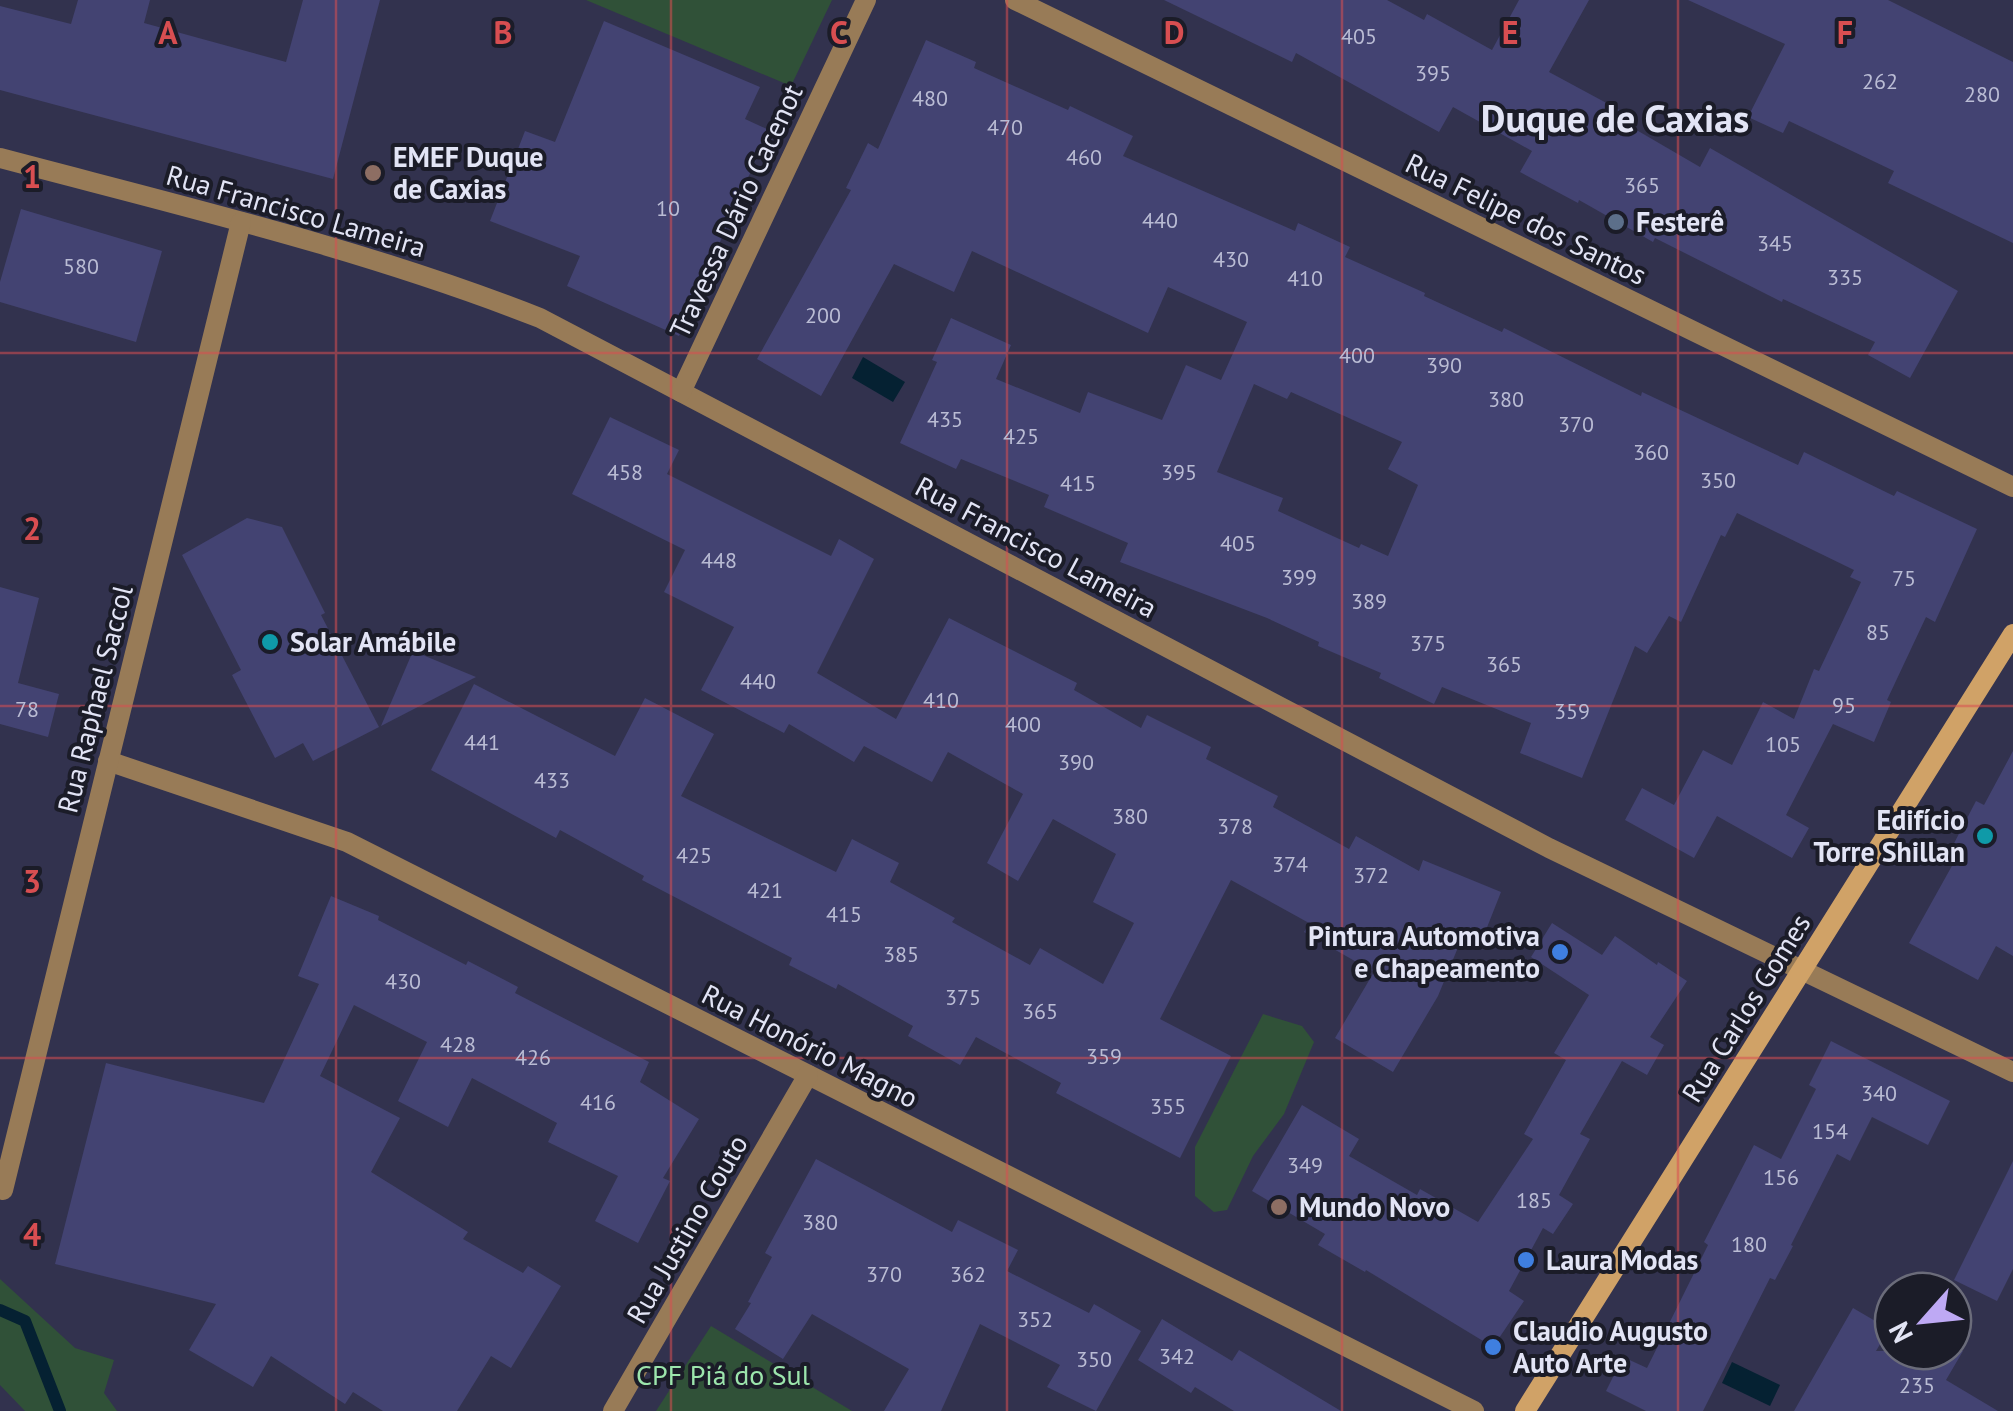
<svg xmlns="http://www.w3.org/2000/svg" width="2013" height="1411" viewBox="0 0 2013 1411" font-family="'PT Sans',sans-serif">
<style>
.green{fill:#305138}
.water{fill:#052132}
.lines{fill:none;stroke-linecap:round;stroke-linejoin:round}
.stream{stroke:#052132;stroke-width:12}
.building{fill:#434372;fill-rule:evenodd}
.street{stroke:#987b57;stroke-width:20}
.secondary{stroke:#d0a267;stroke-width:20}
.grid{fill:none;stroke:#d84e51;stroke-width:2.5;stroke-opacity:0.55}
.education-dot{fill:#8d6e63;stroke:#1b1c28;stroke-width:4}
.service-dot{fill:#5c6f8a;stroke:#1b1c28;stroke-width:4}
.culture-dot{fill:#0f9aa8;stroke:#1b1c28;stroke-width:4}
.shop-dot{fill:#3f7fe0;stroke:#1b1c28;stroke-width:4}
.labels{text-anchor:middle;stroke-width:8;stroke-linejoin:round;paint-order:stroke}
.number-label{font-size:22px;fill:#babcd4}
.poi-label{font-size:28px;font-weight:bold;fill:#e2e4f5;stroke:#1b1c28;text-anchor:start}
.street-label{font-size:28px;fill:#e2e4f5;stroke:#1b1c28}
.park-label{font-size:28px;fill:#9ce5ac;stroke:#1b1c28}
.district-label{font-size:38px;font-weight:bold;fill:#e2e4f5;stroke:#1b1c28}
.grid-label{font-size:32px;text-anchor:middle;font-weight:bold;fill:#d84e51;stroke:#1b1c28;stroke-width:8;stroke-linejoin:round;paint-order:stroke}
</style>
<rect width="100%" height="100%" fill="#32324e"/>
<!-- green -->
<g class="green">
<path d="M586,0H832L791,86Z"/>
<path d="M1263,1014L1302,1026L1314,1042L1284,1114L1253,1156L1227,1210L1214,1212L1195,1196V1147Z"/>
<path d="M0,1279L75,1348L114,1360L104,1393L117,1411H25L0,1385Z"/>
<path d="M711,1326L852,1411H656Z"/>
</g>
<!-- water -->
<g class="water">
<path d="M863,357L905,382L893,402L852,378Z"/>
<path d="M1732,1362L1780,1385L1770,1406L1722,1383Z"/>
</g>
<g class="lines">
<!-- stream -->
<path class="stream" d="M0,1310L25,1321L60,1411"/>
</g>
<!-- building -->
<g class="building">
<path d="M78,0H150L144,23L286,62L303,0H380L333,179L0,90V6L71,24Z"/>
<path d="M1164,0H1387L1424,20L1427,14L1492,50L1519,0H1589L1549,72L1625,113L1621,121L1700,167L1710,148L1958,291L1910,378L1868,355L1875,342L1783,299L1782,302L1655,238L1653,242L1579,200L1578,203L1520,172L1532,151L1453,107L1439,132L1296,53L1292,62Z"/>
<path d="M1688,0H1888L2013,62V243L1888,183L1894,171L1789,121L1783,133L1748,117L1785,44Z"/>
<path d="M604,21L760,87L745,119L769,130L679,336L567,286L580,256L490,221L525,131L555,142Z"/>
<path d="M926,40L976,62L974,68L1068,110L1070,106L1133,136L1123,156L1295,231L1298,223L1350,247L1345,257L1425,293L1424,296L1502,332L1504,328L1641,396L1642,392L1798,465L1804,452L1894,496L1897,491L1977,529L1935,622L1926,617L1887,700L1891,702L1874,742L1833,724L1786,815L1809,828L1792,858L1717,816L1694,858L1625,820L1642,788L1674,805L1703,750L1732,765L1763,702L1794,719L1814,669L1819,671L1861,582L1850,577L1854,570L1737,513L1725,537L1721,535L1681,622L1669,616L1647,653L1635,646L1582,778L1520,753L1531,723L1442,687L1434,704L1379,678L1381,673L1318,646L1319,642L1267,618L1120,562L1128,543L1044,507L1049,495L961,459L956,469L900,443L937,362L932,360L951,318L1011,345L996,379L1080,413L1088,392L1162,420L1186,365L1221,380L1247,322L1168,287L1148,333L972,251L954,292L894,264L821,396L757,359L851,190L846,188L868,143L878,149ZM1254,384L1287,399L1291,392L1402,442L1388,469L1418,485L1388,556L1361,544L1359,548L1278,511L1283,498L1217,472Z"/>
<path d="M21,209L162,251L136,342L0,302V282Z"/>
<path d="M610,417L679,450L667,474L831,556L839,539L874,559L817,673L896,719L949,618L1077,683L1074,690L1141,728L1147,715L1211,747L1206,759L1278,796L1273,807L1349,849L1356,836L1419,871L1423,860L1501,892L1484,935L1466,928L1438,996L1393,1072L1335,1038L1374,972L1304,932L1309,923L1231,880L1160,1019L1231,1056L1180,1158L1056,1093L1061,1083L976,1037L960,1065L908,1036L913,1026L838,984L836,989L789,965L792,958L642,880L644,876L560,830L556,838L431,770L474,684L615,756L645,698L714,734L681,796L836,872L852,839L899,863L890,882L955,918L952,922L1030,965L1040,948L1103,984L1134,923L1093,902L1116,854L1053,819L1018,881L987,863L1023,794L948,752L932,782L864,746L854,762L789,724L784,733L701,690L734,627L664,592L685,550L572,494Z"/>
<path d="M247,518L282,527L325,613L321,615L379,727L313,761L303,743L275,758L232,675L241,670L182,555Z"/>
<path d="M0,587L39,598L18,683L59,694L48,737L0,724Z"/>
<path d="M413,651L476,677L381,726Z"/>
<path d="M2013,751V956L1996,946L1978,980L1909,943L1958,855L1950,851L1976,801L1984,805Z"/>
<path d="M331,896L379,916L378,920L466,965L468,961L518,987L515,993L649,1062L640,1082L699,1119L663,1178L670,1181L638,1243L595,1221L618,1176L548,1142L557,1123L472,1078L448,1127L398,1101L427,1042L354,1005L320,1076L400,1118L371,1172L468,1232L463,1239L523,1273L528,1266L561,1286L511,1368L491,1356L457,1411H383L353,1392L345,1404L271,1356L253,1387L189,1350L216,1304L55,1264L106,1063L264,1103L319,984L298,976Z"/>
<path d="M1552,923L1602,955L1615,936L1657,965L1658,962L1687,981L1650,1037L1664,1045L1647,1075L1622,1061L1580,1134L1590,1139L1559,1195L1573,1204L1553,1234L1543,1228L1509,1291L1524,1301L1493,1347L1366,1270L1365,1272L1318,1245L1325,1234L1252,1191L1302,1105L1359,1139L1349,1156L1417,1195L1420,1189L1478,1222L1533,1139L1524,1134L1566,1060L1554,1053L1589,995L1531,957Z"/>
<path d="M1831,1041L1950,1101L1928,1145L1872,1117L1850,1161L1837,1154L1791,1245L1793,1246L1775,1280L1770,1278L1703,1411H1646L1606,1391L1623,1357L1647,1368L1708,1245L1704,1242L1754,1145L1781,1159L1816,1089L1809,1085Z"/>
<path d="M816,1159L952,1232L958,1220L1018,1250L1007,1271L1089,1313L1094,1304L1141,1331L1096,1411L1047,1387L1060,1365L980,1324L941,1411H884L909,1369L812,1314L783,1359L735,1329L751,1303L748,1302L772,1257L765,1253Z"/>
<path d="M2013,1161V1269L1997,1301L1954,1280Z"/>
<path d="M1853,1308L1889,1329L1876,1351H1963L1946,1380L1998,1411H1794Z"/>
<path d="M1162,1319L1232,1361L1239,1350L1341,1411H1234L1195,1387L1191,1393L1138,1360Z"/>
</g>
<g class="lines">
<!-- street -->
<g class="street">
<path d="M1015,0L2013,487"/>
<path d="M0,158C181,206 365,249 540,318L1549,848L2013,1072"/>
<path d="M681,392L866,0"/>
<path d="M108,761L347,842L1474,1411"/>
<path d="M3,1190L241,222"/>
<path d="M613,1411L808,1075"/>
</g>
<!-- secondary -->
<path class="secondary" d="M1525,1411L2013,634"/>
</g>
<!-- grid -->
<path class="grid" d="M336,0V1411M671,0V1411M1007,0V1411M1342,0V1411M1678,0V1411M0,353H2013M0,706H2013M0,1058H2013"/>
<!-- markers -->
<g class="education-dot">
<circle cx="373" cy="173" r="10"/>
<circle cx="1279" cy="1207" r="10"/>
</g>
<circle class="service-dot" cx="1616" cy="222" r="10"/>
<g class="culture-dot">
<circle cx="270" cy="642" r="10"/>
<circle cx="1985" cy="836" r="10"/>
</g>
<g class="shop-dot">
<circle cx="1560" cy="952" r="10"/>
<circle cx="1526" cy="1260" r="10"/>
<circle cx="1493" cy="1347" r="10"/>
</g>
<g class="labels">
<!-- number labels -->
<g class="number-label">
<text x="1359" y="44">405</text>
<text x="1433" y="81">395</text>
<text x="1880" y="89">262</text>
<text x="1982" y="102">280</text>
<text x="930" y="106">480</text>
<text x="1005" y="135">470</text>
<text x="1084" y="165">460</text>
<text x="1642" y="193">365</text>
<text x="668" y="216">10</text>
<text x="1160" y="228">440</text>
<text x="1775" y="251">345</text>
<text x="1231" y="267">430</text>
<text x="81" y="274">580</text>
<text x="1845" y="285">335</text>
<text x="1305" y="286">410</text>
<text x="823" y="323">200</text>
<text x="1357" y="363">400</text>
<text x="1444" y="373">390</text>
<text x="1506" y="407">380</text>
<text x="945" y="427">435</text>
<text x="1576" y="432">370</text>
<text x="1021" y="444">425</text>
<text x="1651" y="460">360</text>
<text x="625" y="480">458</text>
<text x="1179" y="480">395</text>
<text x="1718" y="488">350</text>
<text x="1078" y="491">415</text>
<text x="1238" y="551">405</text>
<text x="719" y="568">448</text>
<text x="1299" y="585">399</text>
<text x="1904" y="586">75</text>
<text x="1369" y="609">389</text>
<text x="1878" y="640">85</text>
<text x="1428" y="651">375</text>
<text x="1504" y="672">365</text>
<text x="758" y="689">440</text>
<text x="941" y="708">410</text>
<text x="1844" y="713">95</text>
<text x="27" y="717">78</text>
<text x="1572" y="719">359</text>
<text x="1023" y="732">400</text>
<text x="482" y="750">441</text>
<text x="1783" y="752">105</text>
<text x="1076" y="770">390</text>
<text x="552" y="788">433</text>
<text x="1130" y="824">380</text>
<text x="1235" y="834">378</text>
<text x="694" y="863">425</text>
<text x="1290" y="872">374</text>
<text x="1371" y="883">372</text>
<text x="765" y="898">421</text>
<text x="844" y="922">415</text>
<text x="901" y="962">385</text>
<text x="403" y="989">430</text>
<text x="963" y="1005">375</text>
<text x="1040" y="1019">365</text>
<text x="458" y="1052">428</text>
<text x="1104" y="1064">359</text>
<text x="533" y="1065">426</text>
<text x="1879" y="1101">340</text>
<text x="598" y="1110">416</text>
<text x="1168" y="1114">355</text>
<text x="1830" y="1139">154</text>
<text x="1305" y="1173">349</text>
<text x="1781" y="1185">156</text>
<text x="1534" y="1208">185</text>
<text x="820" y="1230">380</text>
<text x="1749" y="1252">180</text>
<text x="884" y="1282">370</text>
<text x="968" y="1282">362</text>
<text x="1035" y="1327">352</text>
<text x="1177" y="1364">342</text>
<text x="1094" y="1367">350</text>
<text x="1917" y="1393">235</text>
</g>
<!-- poi labels -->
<g class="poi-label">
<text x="393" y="167">EMEF Duque<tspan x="393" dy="32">de Caxias</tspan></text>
<text x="1636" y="232">Festerê</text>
<text x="290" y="652">Solar Amábile</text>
<text x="1965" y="830" text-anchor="end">Edifício<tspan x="1965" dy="32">Torre Shillan</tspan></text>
<text x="1540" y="946" text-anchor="end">Pintura Automotiva<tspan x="1540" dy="32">e Chapeamento</tspan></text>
<text x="1299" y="1217">Mundo Novo</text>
<text x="1546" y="1270">Laura Modas</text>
<text x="1513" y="1341">Claudio Augusto<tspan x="1513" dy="32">Auto Arte</tspan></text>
</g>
<!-- street labels -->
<g class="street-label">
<text transform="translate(296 211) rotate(16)" y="10">Rua Francisco Lameira</text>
<text transform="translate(736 211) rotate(-65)" y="10">Travessa Dário Cacenot</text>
<text transform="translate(1526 219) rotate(26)" y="10">Rua Felipe dos Santos</text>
<text transform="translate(1036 547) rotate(28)" y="10">Rua Francisco Lameira</text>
<text transform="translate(95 699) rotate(-76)" y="10">Rua Raphael Saccol</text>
<text transform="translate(1746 1008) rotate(-58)" y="10">Rua Carlos Gomes</text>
<text transform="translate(810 1046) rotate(27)" y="10">Rua Honório Magno</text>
<text transform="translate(687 1229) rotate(-60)" y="10">Rua Justino Couto</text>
</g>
<!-- park labels -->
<g class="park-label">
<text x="723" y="1385">CPF Piá do Sul</text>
</g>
<!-- district labels -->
<g class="district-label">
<text x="1615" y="132">Duque de Caxias</text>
</g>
</g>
<g class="grid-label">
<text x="168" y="44">A</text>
<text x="503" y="44">B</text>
<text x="839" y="44">C</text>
<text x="1174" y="44">D</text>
<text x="1510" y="44">E</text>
<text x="1845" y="44">F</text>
<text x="32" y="188">1</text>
<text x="32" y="540">2</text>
<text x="32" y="893">3</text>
<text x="32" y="1246">4</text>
</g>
<!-- north arrow -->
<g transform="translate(1923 1321) rotate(243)"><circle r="48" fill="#1b1c28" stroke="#6b6c7a" stroke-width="2.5"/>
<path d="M0-8L18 38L0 25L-18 38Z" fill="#bea9f4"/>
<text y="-15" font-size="28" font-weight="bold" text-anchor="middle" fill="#e2e4f5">N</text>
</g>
</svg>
